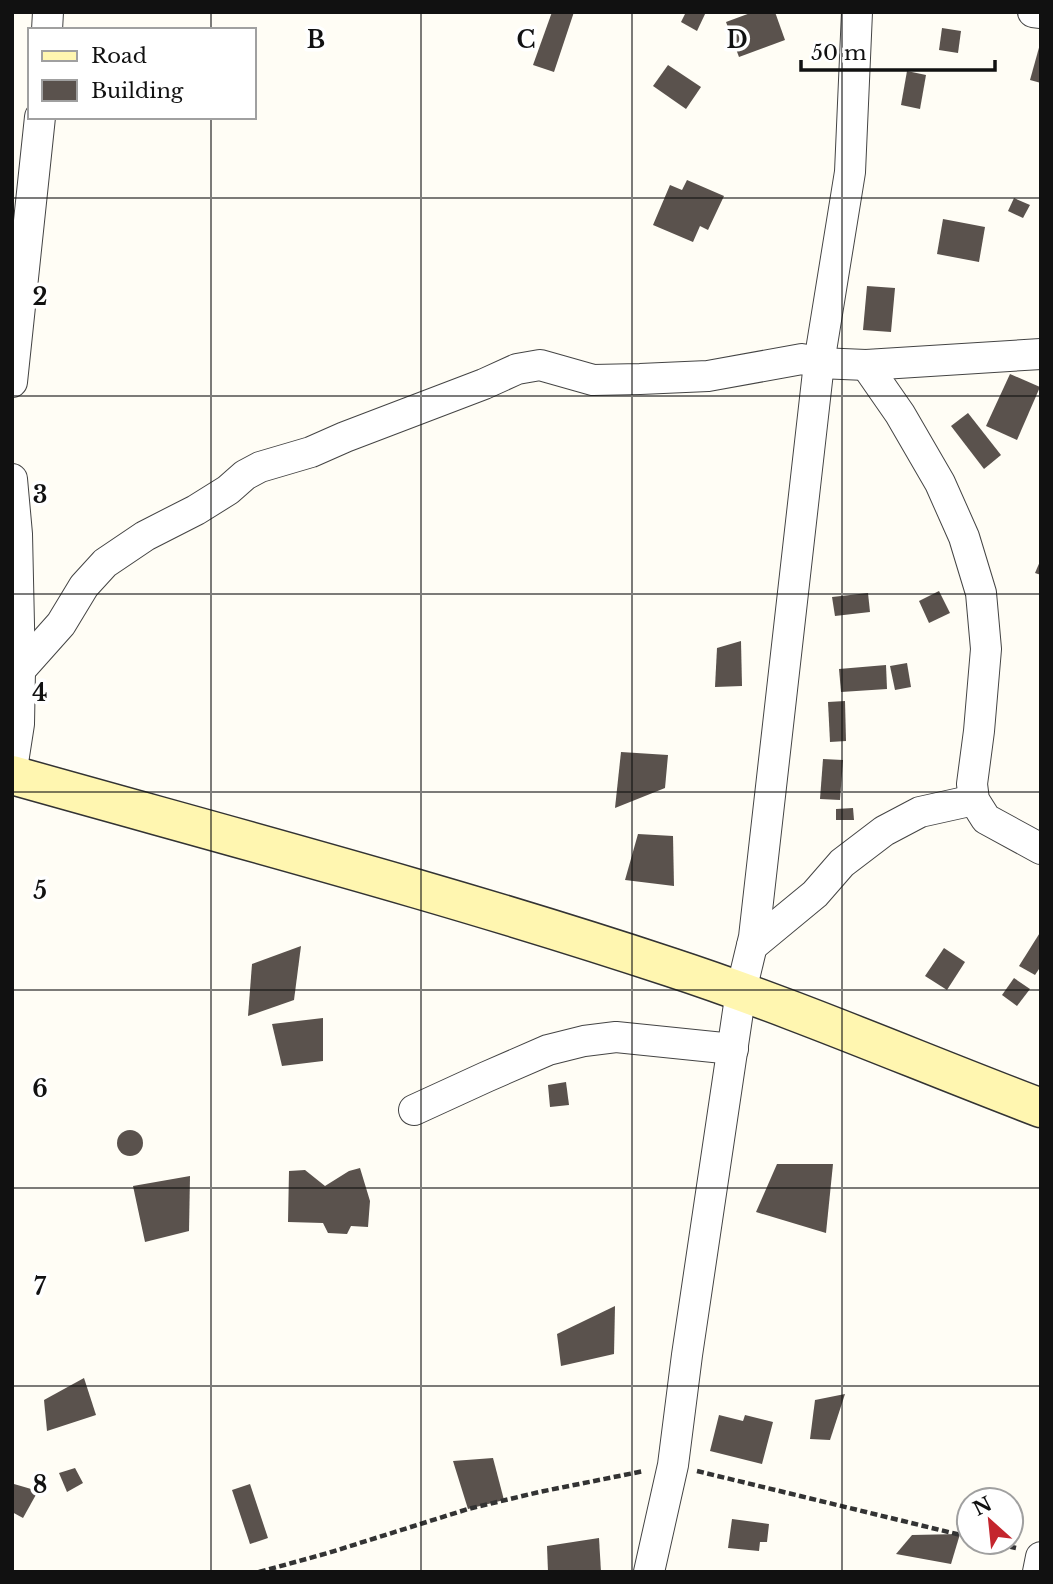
<svg xmlns="http://www.w3.org/2000/svg" width="1053" height="1584" viewBox="0 0 1053 1584" font-family="'Libre Baskerville',serif">
<style>
.building{fill:#5a524d}
.lines{fill:none;stroke-linecap:round;stroke-linejoin:round}
.street-casing{stroke:#444;stroke-width:32}
.secondary-casing{stroke:#333;stroke-width:41}
.path{stroke:#333;stroke-width:4.5;stroke-dasharray:7 3.5;stroke-linecap:butt}
.street{stroke:#fff;stroke-width:30}
.secondary{stroke:#fff6b0;stroke-width:38}
.grid{fill:none;stroke:#111;stroke-width:2;stroke-opacity:0.55}
.grid-label{font-size:23px;text-anchor:middle;font-weight:bold;fill:#111;stroke:#fff;stroke-width:7;stroke-linejoin:round;paint-order:stroke}
</style>
<rect width="100%" height="100%" fill="#fffdf5"/>
<!-- building -->
<g class="building">
<path d="M552,12H574L554,72L533,65Z"/>
<path d="M686,12H706L697,31L681,22Z"/>
<path d="M753,12H775L785,40L739,57L726,22Z"/>
<path d="M942,28L961,31L958,53L939,50Z"/>
<path d="M1040,44H1041V83L1030,80Z"/>
<path d="M668,65L701,87L686,109L653,86Z"/>
<path d="M907,71L926,75L920,109L901,105Z"/>
<path d="M687,180L724,196L708,230L700,226L693,242L653,225L670,185L682,190Z"/>
<path d="M1014,198L1030,205L1023,218L1008,211Z"/>
<path d="M943,219L985,227L979,262L937,254Z"/>
<path d="M867,286L895,288L891,332L863,330Z"/>
<path d="M1010,374L1040,387L1017,440L986,426Z"/>
<path d="M968,413L1001,455L984,469L951,426Z"/>
<path d="M1041,559V575L1035,573Z"/>
<path d="M939,591L950,613L929,623L919,601Z"/>
<path d="M868,593L870,612L835,616L832,597Z"/>
<path d="M741,641L742,686L715,687L717,648Z"/>
<path d="M907,663L911,687L895,690L890,666Z"/>
<path d="M886,665L887,689L841,692L839,669Z"/>
<path d="M845,701L846,741L830,742L828,702Z"/>
<path d="M621,752L668,755L665,788L615,808Z"/>
<path d="M823,759L843,760L840,800L820,799Z"/>
<path d="M853,808L854,820H836V809Z"/>
<path d="M638,834L673,836L674,886L625,880Z"/>
<path d="M1041,931V966L1035,975L1019,966Z"/>
<path d="M301,946L294,1000L248,1016L252,964Z"/>
<path d="M944,948L965,962L947,990L925,976Z"/>
<path d="M1014,978L1030,989L1017,1006L1002,995Z"/>
<path d="M323,1018V1061L282,1066L272,1024Z"/>
<path d="M566,1082L569,1105L550,1107L548,1085Z"/>
<circle cx="130" cy="1143" r="13"/>
<path d="M777,1164H833L826,1233L756,1212Z"/>
<path d="M360,1168L370,1201L368,1227L351,1226L347,1234L328,1233L323,1223L288,1222L289,1171L305,1170L325,1186L349,1171Z"/>
<path d="M190,1176L189,1231L145,1242L133,1186Z"/>
<path d="M615,1306L614,1354L561,1366L557,1334Z"/>
<path d="M84,1378L96,1415L47,1431L44,1400Z"/>
<path d="M845,1394L830,1440L810,1439L815,1400Z"/>
<path d="M719,1415L743,1421L745,1415L773,1422L762,1464L710,1451Z"/>
<path d="M493,1458L504,1500L468,1509L453,1461Z"/>
<path d="M75,1468L83,1483L67,1492L59,1473Z"/>
<path d="M14,1484L38,1491L23,1518L12,1512V1492Z"/>
<path d="M250,1484L268,1538L250,1544L232,1490Z"/>
<path d="M732,1519L769,1524L767,1542H760L759,1551L728,1548Z"/>
<path d="M960,1534L951,1564L896,1554L912,1535Z"/>
<path d="M599,1538L601,1572H548L547,1546Z"/>
</g>
<g class="lines">
<defs>
<g id="street">
<path d="M1033,12L1041,13"/>
<path d="M47,30L48,12"/>
<path d="M866,365L900,414L940,483L964,537L981,593L986,649L979,731L972,784L974,800L986,819L1041,849"/>
<path d="M12,382L40,117"/>
<path d="M12,479L17,534L20,670L19,724L12,769"/>
<path d="M20,670L61,624L84,586L105,563L145,536L196,510L228,490L245,475L260,467L311,452L345,437L484,384L517,369L540,365L593,380L640,379L708,376L802,359L819,363L866,365L1041,354"/>
<path d="M752,946L815,894L842,863L884,831L920,812L974,800"/>
<path d="M414,1110L486,1077L548,1050L584,1041L616,1037L733,1049"/>
<path d="M649,1572L673,1465L687,1355L741,991L754,937L819,363L850,172L857,12"/>
<path d="M1038,1572L1041,1557"/>
</g>
<path id="secondary" d="M12,775C232,837 453,895 670,967C795,1008 917,1061 1041,1108"/>
</defs>
<!-- street casing -->
<use href="#street" class="street-casing"/>
<!-- secondary casing -->
<use href="#secondary" class="secondary-casing"/>
<!-- path -->
<g class="path">
<path d="M697,1471L969,1537"/>
<path d="M990,1542L1016,1548"/>
<path d="M259,1572L328,1553L468,1509L539,1492L644,1471"/>
</g>
<!-- street -->
<use href="#street" class="street"/>
<!-- secondary -->
<use href="#secondary" class="secondary"/>
</g>
<!-- grid -->
<path class="grid" d="M211,12V30M421,12V1572M632,12V1572M842,12V1572M211,117V1572M12,198H1041M12,396H1041M12,594H1041M12,792H1041M12,990H1041M12,1188H1041M12,1386H1041"/>
<g class="grid-label">
<text x="316" y="48">B</text>
<text x="526" y="48">C</text>
<text x="737" y="48">D</text>
<text x="40" y="305">2</text>
<text x="40" y="503">3</text>
<text x="40" y="701">4</text>
<text x="40" y="899">5</text>
<text x="40" y="1097">6</text>
<text x="40" y="1295">7</text>
<text x="40" y="1493">8</text>
</g>
<!-- border -->
<rect width="1053" height="1584" fill="none" stroke="#111111" stroke-width="28"/>
<!-- legend -->
<rect x="28" y="28" width="228" height="91" fill="#ffffff" stroke="#a0a0a0" stroke-width="2"/>
<rect x="42" y="51" width="35" height="10" fill="#fff6b0" stroke="#a0a0a0" stroke-width="2"/>
<text x="91" y="63" font-size="21" fill="#111111">Road</text>
<rect x="42" y="80" width="35" height="21" fill="#5a524d" stroke="#a0a0a0" stroke-width="2"/>
<text x="91" y="98" font-size="21" fill="#111111">Building</text>
<!-- north arrow -->
<g transform="translate(990 1521) rotate(333)"><circle r="33" fill="#ffffff" stroke="#a0a0a0" stroke-width="2"/>
<path d="M0-5L12 26L0 18L-12 26Z" fill="#c4262e"/>
<text y="-10" font-size="19" font-weight="bold" text-anchor="middle" fill="#111111">N</text>
</g>
<!-- scale -->
<path d="M801 60v10h194v-10" fill="none" stroke="#111111" stroke-width="3.5"/>
<text x="811" y="60" font-size="21" fill="#111111" stroke="#ffffff" stroke-width="5" paint-order="stroke">50 m</text>
</svg>
